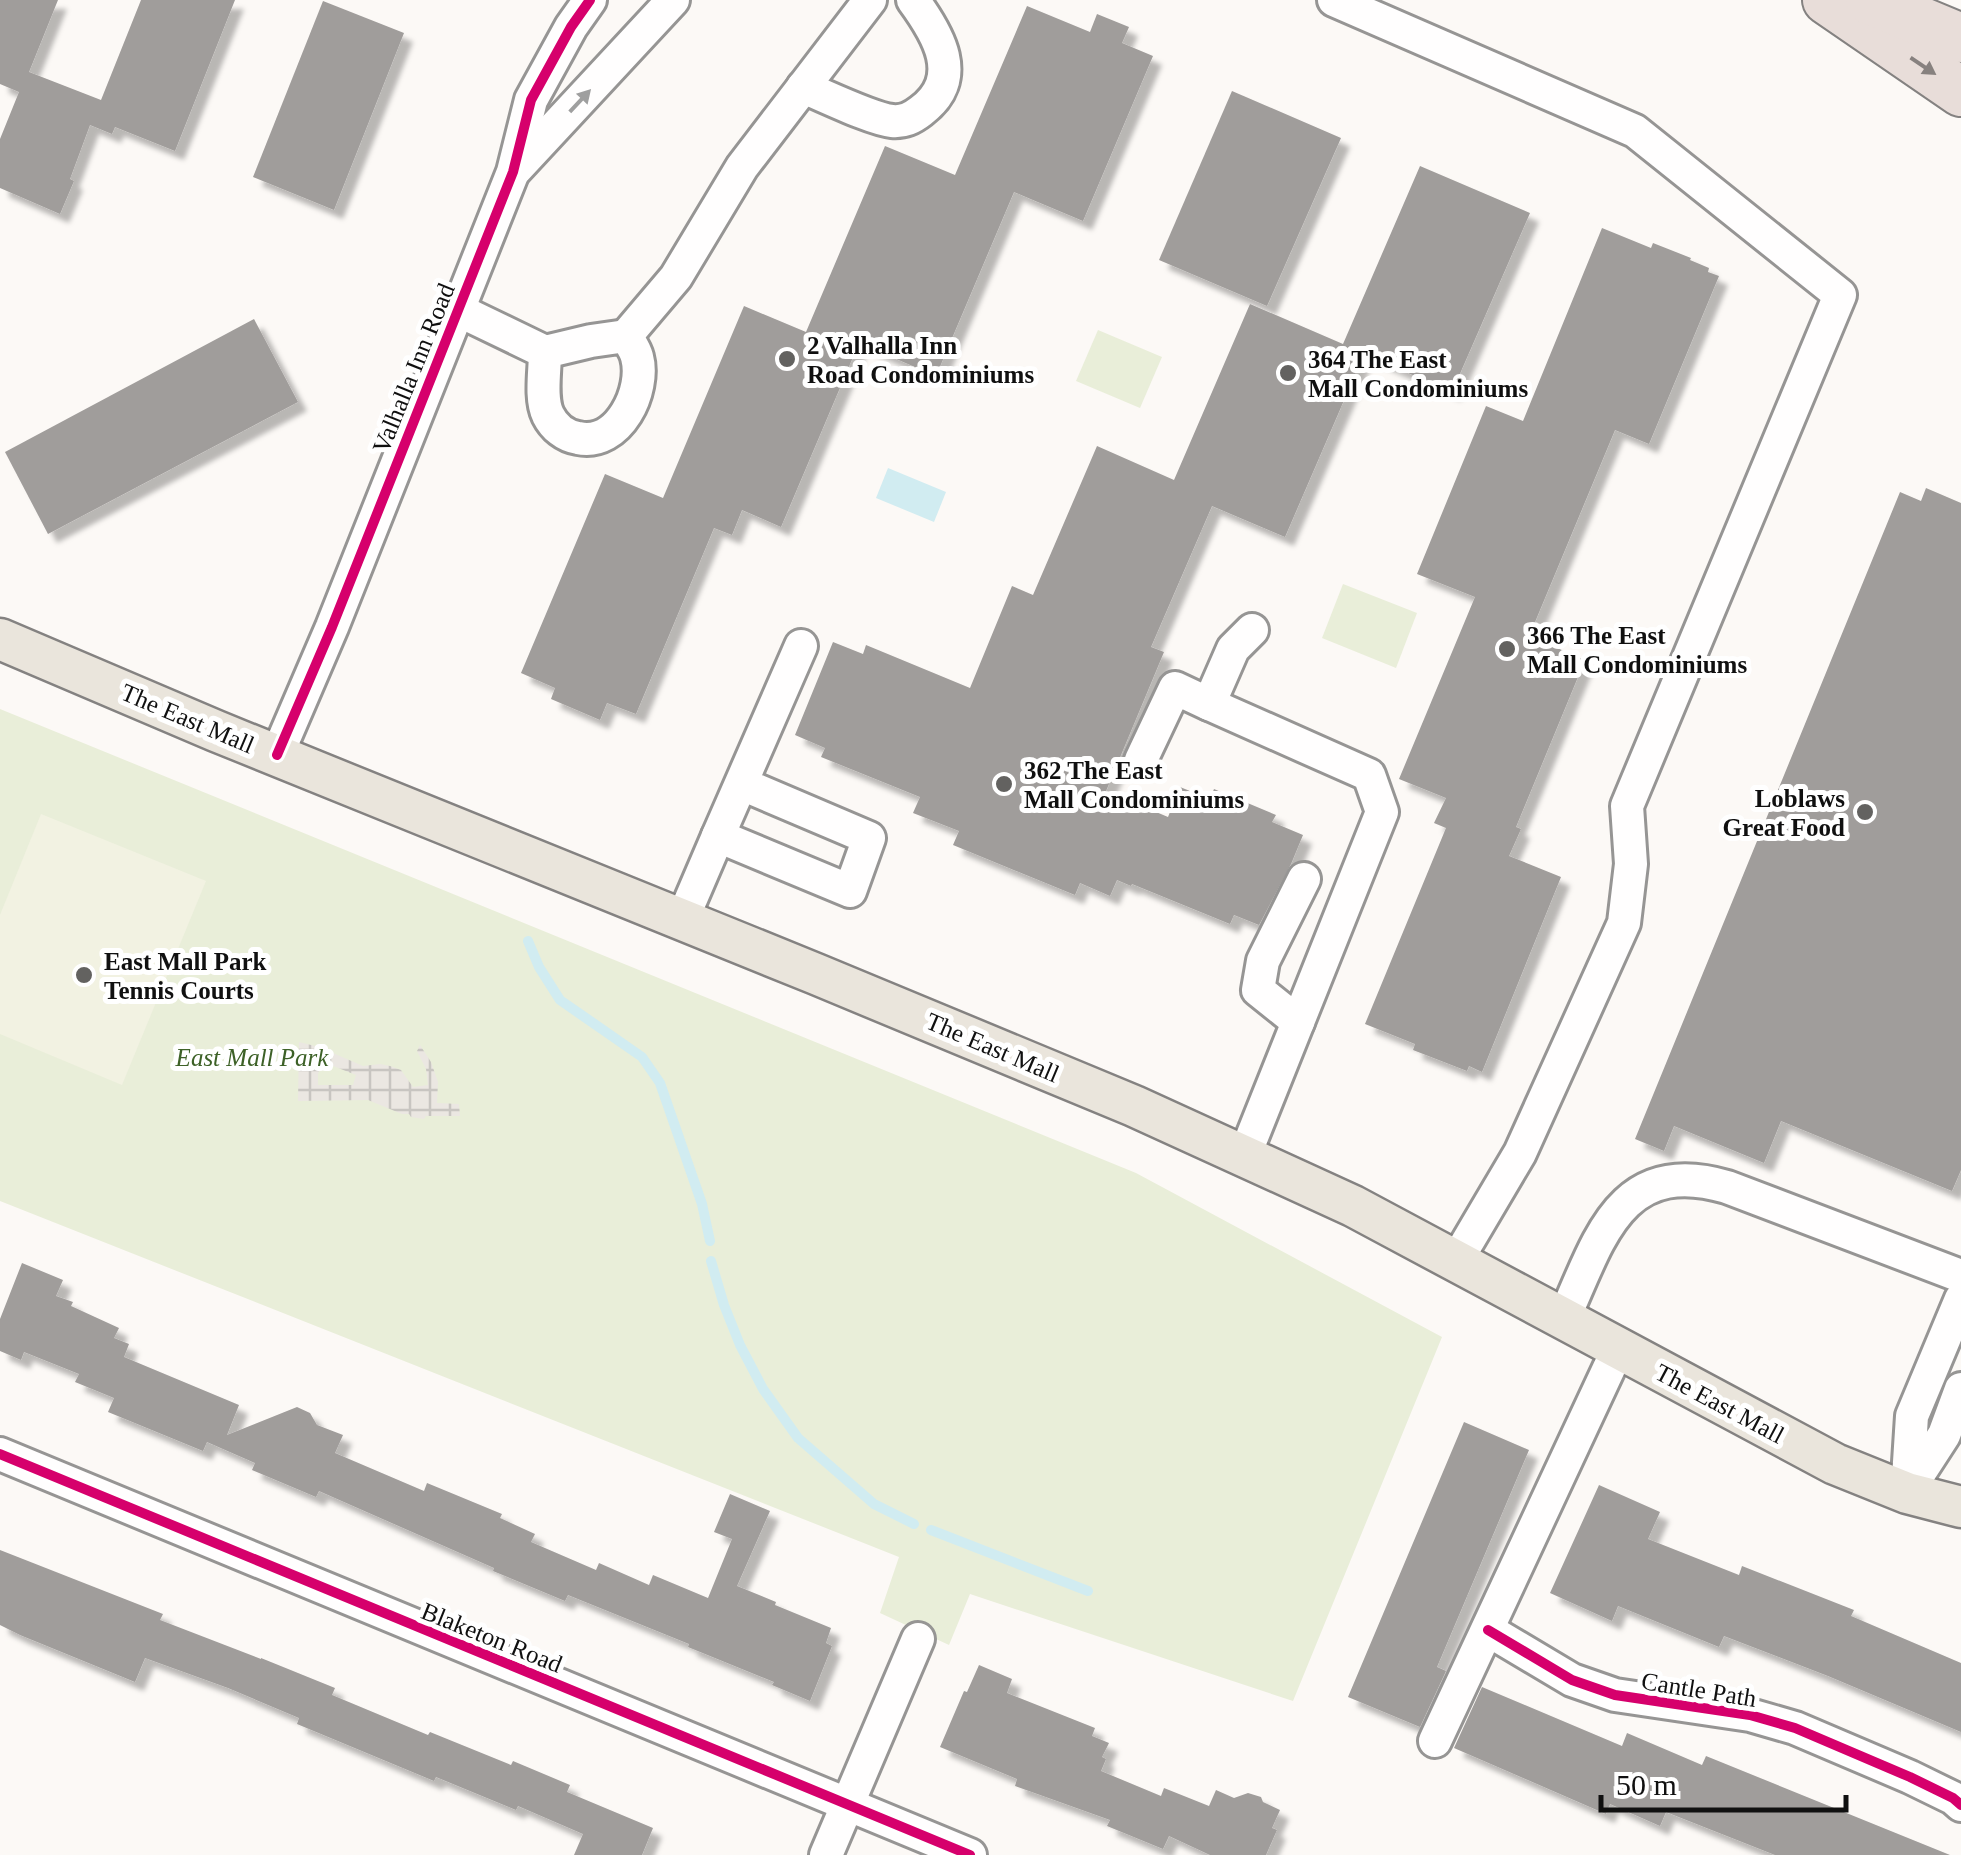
<svg xmlns="http://www.w3.org/2000/svg" width="1961" height="1855" viewBox="0 0 1961 1855" font-family="Georgia,serif">
<style>
.grass{fill:#e9eed9}
.pitch{fill:#f2f2e2}
.plaza{fill:url(#plaza-grid);fill-rule:evenodd}
.water{fill:#d1ecf1}
.lines{fill:none;stroke-linecap:round;stroke-linejoin:round}
.stream{stroke:#d1ecf1;stroke-width:10}
.building{fill:#a09d9b;filter:url(#shadow)}
.minor-casing{stroke:#969594;stroke-width:38}
.major-casing{stroke:#848281;stroke-width:45}
.highway-casing{stroke:#848281;stroke-width:52}
.minor{stroke:#fffefe;stroke-width:32}
.major{stroke:#eae5dc;stroke-width:40}
.highway{stroke:#e8ddd9;stroke-width:48}
.cycleway-casing{stroke:#fff;stroke-width:16}
.cycleway{stroke:#d6006c;stroke-width:10}
.oneway{fill:#87817f}
.oneway2{fill:#9f9f9f}
.poi-dot{fill:#636260;stroke:#fff;stroke-width:4}
.labels{text-anchor:middle;stroke-width:10;stroke-linejoin:round;paint-order:stroke}
.poi-label{font-size:25px;font-weight:bold;fill:#101010;stroke:#fff;text-anchor:start}
.street-label{font-size:25px;fill:#101010;stroke:#fff}
.park-label{font-size:25px;font-style:italic;fill:#3d6127;stroke:#fff}
</style>
<defs>
<pattern id="plaza-grid" width="8" height="8" patternUnits="userSpaceOnUse" patternTransform="scale(2.5)"><rect width="8" height="8" fill="#ebe7e2"/><path d="M0 4h8M4 0v8" fill="none" stroke="#c8c5c1"/></pattern>
<filter id="shadow"><feDropShadow dx="9" dy="9" stdDeviation="2.5" flood-color="#0004"/></filter>
</defs>
<rect width="100%" height="100%" fill="#fcf9f6"/>
<!-- grass -->
<g class="grass">
<path d="M1098,330L1162,357L1140,408L1076,381Z"/>
<path d="M1343,584L1417,613L1396,668L1322,638Z"/>
<path d="M0,709L1136,1173L1442,1337L1293,1701L970,1594L949,1645L880,1613L899,1557L0,1201Z"/>
</g>
<!-- pitch -->
<path class="pitch" d="M41,814L206,881L122,1085L0,1034V915Z"/>
<!-- plaza -->
<path class="plaza" d="M299,1042L319,1047L363,1066L380,1064L390,1066L401,1070L413,1087L428,1085L426,1069L417,1051L420,1045L431,1062L438,1082L437,1103L459,1104L460,1116H426L424,1119L411,1117L409,1114H402L368,1100L298,1101ZM323,1062L356,1075L353,1085H318V1074Z"/>
<!-- water -->
<path class="water" d="M888,468L946,492L934,522L876,498Z"/>
<g class="lines">
<!-- stream -->
<g class="stream">
<path d="M528,941L539,967L560,1000L642,1057L660,1083L702,1204L710,1241"/>
<path d="M711,1261L724,1305L740,1345L763,1389L798,1438L874,1504L914,1524"/>
<path d="M931,1530L1088,1591"/>
</g>
</g>
<!-- building -->
<g class="building">
<path d="M0,0H58L29,72L101,100L141,0H235L175,151L115,127L112,134L90,125L70,179L74,181L60,214L0,188V139L19,92L0,84Z"/>
<path d="M323,1L404,33L334,210L253,177Z"/>
<path d="M1027,6L1090,32L1097,14L1129,27L1122,43L1153,56L1083,221L1014,192L936,376L859,343L781,527L742,510L732,535L714,528L636,714L607,703L600,720L551,699L555,688L521,673L605,474L663,498L744,306L806,332L885,146L955,175Z"/>
<path d="M1232,91L1341,138L1267,306L1159,260Z"/>
<path d="M1420,166L1530,213L1452,392L1364,354L1285,537L1212,506L1151,647L1164,652L1106,791L1168,817L1180,787L1210,799L1214,789L1276,815L1272,822L1303,835L1291,864L1259,925L1234,915L1230,924L1132,884L1131,886L1117,880L1110,896L1080,883L1075,895L953,845L959,831L913,813L920,797L821,757L825,748L795,735L833,642L863,654L866,645L970,688L1012,586L1033,595L1097,446L1174,480L1250,304L1343,344Z"/>
<path d="M1602,228L1651,248L1653,243L1691,258L1690,260L1709,268L1708,272L1719,276L1649,444L1615,430L1535,622L1540,624L1534,638L1585,660L1516,827L1521,829L1509,856L1561,877L1482,1072L1469,1066L1467,1071L1413,1050L1415,1044L1365,1024L1446,828L1434,823L1446,798L1399,779L1475,597L1417,574L1486,406L1523,421Z"/>
<path d="M254,319L298,402L48,534L5,452Z"/>
<path d="M1926,488L1961,503V1170L1952,1191L1781,1121L1764,1163L1674,1126L1664,1151L1635,1139L1900,492L1921,501Z"/>
<path d="M22,1263L63,1280L56,1296L73,1302L71,1306L119,1328L114,1338L129,1344L124,1357L239,1405L227,1435L297,1407L310,1413L317,1425L343,1435L335,1453L424,1491L427,1483L502,1514L500,1518L535,1534L531,1542L596,1570L599,1563L649,1585L653,1575L708,1598L732,1539L714,1532L730,1494L770,1511L737,1586L776,1602L775,1605L831,1628L826,1643L832,1646L810,1701L772,1685L774,1682L688,1647L689,1644L568,1595L565,1601L493,1571L494,1568L319,1491L316,1497L252,1470L255,1463L207,1442L203,1451L108,1412L114,1398L75,1382L79,1374L24,1352L21,1360L0,1351V1319Z"/>
<path d="M1464,1422L1529,1450L1437,1667L1446,1671L1420,1727L1348,1697Z"/>
<path d="M1599,1485L1660,1512L1648,1539L1739,1575L1742,1566L1854,1610L1851,1616L1961,1663V1732L1828,1676L1724,1636L1719,1647L1618,1606L1612,1621L1550,1593Z"/>
<path d="M0,1550L163,1614L160,1620L261,1659V1658L335,1688L332,1695L428,1735L430,1732L511,1765L513,1761L570,1785L567,1792L653,1828L642,1855H574L583,1834L518,1806L516,1810L436,1777L434,1781L297,1724L299,1718L228,1688L145,1658L135,1682L20,1635L0,1625Z"/>
<path d="M979,1665L1012,1679L1007,1693L1095,1728L1092,1736L1109,1743L1102,1757L1106,1759L1101,1771L1161,1796L1164,1788L1209,1806L1216,1790L1234,1798L1248,1793L1261,1797L1263,1802L1280,1810L1272,1828L1277,1830L1266,1855H1210L1169,1836L1163,1849L1107,1826L1110,1820L1015,1786L1017,1779L940,1747L964,1691L967,1692Z"/>
<path d="M1482,1687L1622,1746L1627,1733L1702,1765L1706,1756L1950,1855H1775L1666,1812L1660,1826L1610,1804L1606,1814L1454,1748Z"/>
</g>
<g class="lines">
<defs>
<g id="minor">
<path d="M1334,0L1635,131L1840,295L1627,806L1631,864L1624,923L1520,1153L1455,1263"/>
<path d="M803,87C825,96 872,119 892,121C904,122 912,118 921,111C965,78 938,34 913,0"/>
<path d="M516,169L673,0"/>
<path d="M458,310L545,352L591,341L626,336C630,343 635,349 637,357C646,390 619,447 578,438C565,436 554,427 548,415C540,398 545,371 545,352"/>
<path d="M626,336L676,277L742,167L870,0"/>
<path d="M277,755L332,627L513,172L531,100L571,27L590,0"/>
<path d="M1141,760L1175,688L1209,704"/>
<path d="M742,784L869,838L850,891L718,836L801,646"/>
<path d="M682,920L718,836"/>
<path d="M1298,1022L1258,990L1263,961L1304,879"/>
<path d="M1244,1157L1382,812L1369,775L1209,704L1233,649L1252,630"/>
<path d="M1563,1320C1599,1241 1619,1155 1727,1187L1961,1276"/>
<path d="M0,1454L970,1855"/>
<path d="M1909,1489L1944,1435L1961,1389"/>
<path d="M1907,1493L1912,1416L1961,1299"/>
<path d="M1488,1630L1572,1680L1615,1695L1750,1715L1795,1728L1910,1777L1953,1798L1961,1805"/>
<path d="M1435,1741L1618,1349"/>
<path d="M826,1855L918,1639"/>
</g>
<path id="major" d="M0,639L216,731L816,974L1134,1106L1353,1206L1835,1464L1907,1493L1961,1507"/>
<g id="highway">
<path d="M1827,0L1961,92"/>
<path d="M1870,0L1961,38"/>
</g>
</defs>
<!-- minor casing -->
<use href="#minor" class="minor-casing"/>
<!-- major casing -->
<use href="#major" class="major-casing"/>
<!-- highway casing -->
<use href="#highway" class="highway-casing"/>
<!-- minor -->
<use href="#minor" class="minor"/>
<!-- major -->
<use href="#major" class="major"/>
<!-- highway -->
<use href="#highway" class="highway"/>
<defs>
<g id="cycleway">
<path d="M277,755L332,627L513,172L531,100L571,27L590,0"/>
<path d="M0,1454L970,1855"/>
<path d="M1488,1630L1572,1680L1615,1695L1750,1715L1795,1728L1910,1777L1953,1798L1961,1805"/>
</g>
</defs>
<!-- cycleway casing -->
<use href="#cycleway" class="cycleway-casing"/>
<!-- cycleway -->
<use href="#cycleway" class="cycleway"/>
</g>
<!-- one-way arrows -->
<defs><path id="oneway-solid" d="M-6-.8H1V-3.2L6.5 0L1 3.2V.8H-6Z" transform="scale(2.5)"/></defs>
<use class="oneway" href="#oneway-solid" transform="translate(1923 66) rotate(34)"/>
<use class="oneway2" href="#oneway-solid" transform="translate(580 101) rotate(-47)"/>
<!-- markers -->
<g class="poi-dot">
<circle cx="787" cy="359" r="10"/>
<circle cx="1288" cy="373" r="10"/>
<circle cx="1507" cy="649" r="10"/>
<circle cx="1004" cy="784" r="10"/>
<circle cx="1865" cy="812" r="10"/>
<circle cx="84" cy="975" r="10"/>
</g>
<g class="labels">
<!-- poi labels -->
<g class="poi-label">
<text x="807" y="354">2 Valhalla Inn<tspan x="807" dy="29">Road Condominiums</tspan></text>
<text x="1308" y="368">364 The East<tspan x="1308" dy="29">Mall Condominiums</tspan></text>
<text x="1527" y="644">366 The East<tspan x="1527" dy="29">Mall Condominiums</tspan></text>
<text x="1024" y="779">362 The East<tspan x="1024" dy="29">Mall Condominiums</tspan></text>
<text x="1845" y="807" text-anchor="end">Loblaws<tspan x="1845" dy="29">Great Food</tspan></text>
<text x="104" y="970">East Mall Park<tspan x="104" dy="29">Tennis Courts</tspan></text>
</g>
<!-- street labels -->
<g class="street-label">
<text transform="translate(413 368) rotate(-68)" y="9">Valhalla Inn Road</text>
<text transform="translate(188 718) rotate(23)" y="9">The East Mall</text>
<text transform="translate(993 1047) rotate(23)" y="9">The East Mall</text>
<text transform="translate(1720 1403) rotate(28)" y="9">The East Mall</text>
<text transform="translate(492 1637) rotate(22)" y="9">Blaketon Road</text>
<text transform="translate(1699 1689) rotate(9)" y="9">Cantle Path</text>
</g>
<!-- park labels -->
<g class="park-label">
<text x="252" y="1066">East Mall Park</text>
</g>
</g>
<!-- scale -->
<path d="M1601 1795v15h245v-15" fill="none" stroke="#101010" stroke-width="5"/>
<text x="1616" y="1795" font-size="30" fill="#101010" stroke="#ffffff" stroke-width="8" paint-order="stroke">50 m</text>
</svg>
